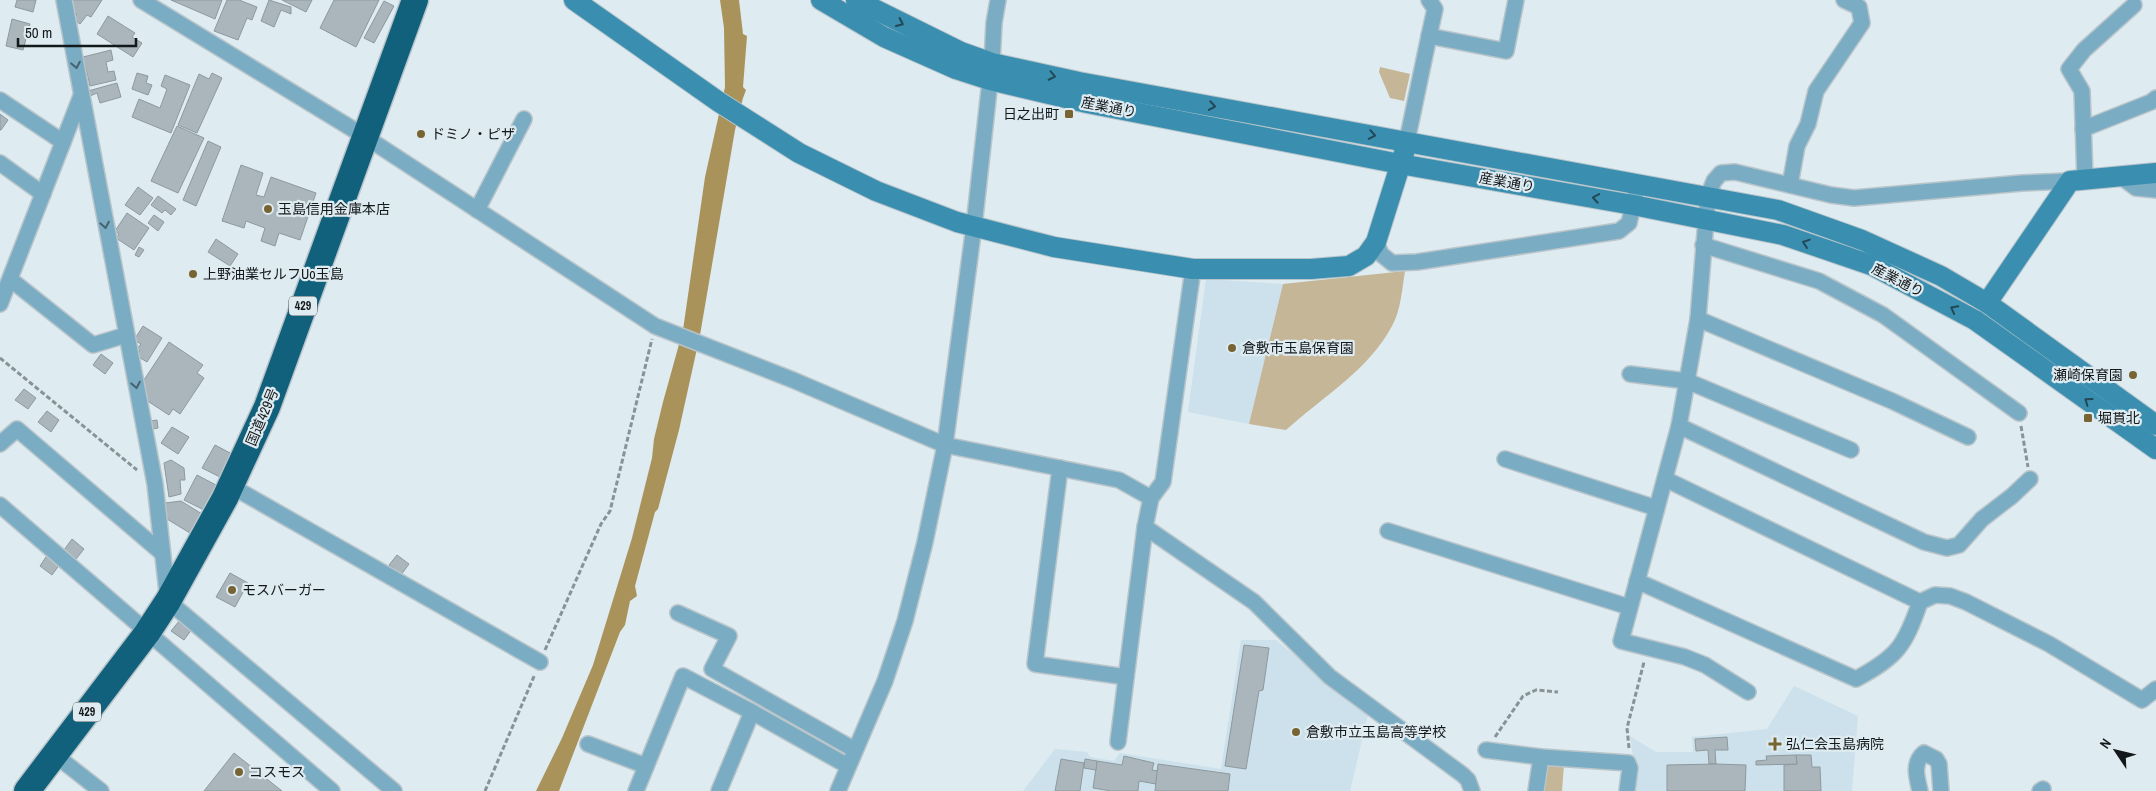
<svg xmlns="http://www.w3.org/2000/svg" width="2156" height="791" viewBox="0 0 2156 791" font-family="'Archivo Narrow','Noto Sans JP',sans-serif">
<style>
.built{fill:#cce1eb}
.green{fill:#c4b696}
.water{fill:#a9935b}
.building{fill:#aab6bc;stroke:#8d999e}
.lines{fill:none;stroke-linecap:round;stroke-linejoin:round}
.street-casing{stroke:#b9c5ca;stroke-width:18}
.secondary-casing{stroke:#b9c5ca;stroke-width:22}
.highway-casing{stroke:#b9c5ca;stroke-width:29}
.path{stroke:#899397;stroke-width:3;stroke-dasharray:5 2.5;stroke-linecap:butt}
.street{stroke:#7aadc3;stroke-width:15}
.secondary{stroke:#3a8fb0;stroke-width:20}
.highway{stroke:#12617c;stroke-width:26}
.oneway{stroke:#234856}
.oneway2{stroke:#46626e}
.poi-dot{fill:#786433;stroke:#deebf1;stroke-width:2}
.labels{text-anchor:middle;stroke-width:4.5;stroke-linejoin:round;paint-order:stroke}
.shield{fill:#deebf1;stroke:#50575a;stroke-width:1}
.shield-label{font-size:12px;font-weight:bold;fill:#13181a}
.street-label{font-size:14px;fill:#13181a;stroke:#deebf1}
.poi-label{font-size:14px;fill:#13181a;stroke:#deebf1;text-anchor:start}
</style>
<rect width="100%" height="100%" fill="#deebf1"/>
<!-- built -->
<g class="built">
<path d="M1206,279L1283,284L1249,424L1188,412Z"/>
<path d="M1241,640H1276L1368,715L1350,791H1023L1055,749L1087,752L1090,757L1114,761L1120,753L1221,769Z"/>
<path d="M1794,686L1858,716L1852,791H1633L1635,771L1630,736L1656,752H1693L1692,737L1767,729Z"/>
</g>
<!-- green -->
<g class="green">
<path d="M1380,67L1410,74L1404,101L1390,98L1379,72Z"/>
<path d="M1405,271C1402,289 1401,310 1392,326C1368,371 1322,397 1286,430L1249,424L1283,284Z"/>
<path d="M1551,763L1564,764L1562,791H1543L1547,768Z"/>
</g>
<!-- water -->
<path class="water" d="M720,0H739L743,34L747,36L743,87L746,90L743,98L735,130L700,335L679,430L658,509L655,512L635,586L637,596L630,601L625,625L620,632L559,791H536L562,738L593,665L632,538L652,458L654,439L663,402L683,330L705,177L725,87L724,28Z"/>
<!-- building -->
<g class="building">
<path d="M17,0H36L33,12L15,7Z"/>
<path d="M71,0H102L91,17L87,15L80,24L73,19L77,14L69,9L73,4L70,2Z"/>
<path d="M171,0H222L215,19Z"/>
<path d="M227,0H239L257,7L252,20L247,18L238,40L214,31Z"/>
<path d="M269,0L291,7V14L281,10L274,27L261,21Z"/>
<path d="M282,0H312L306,12Z"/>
<path d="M334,0H379L356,47L320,28Z"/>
<path d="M384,1L394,6L374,43L364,38Z"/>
<path d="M108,16L135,33L132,37L142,43L133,57L97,34Z"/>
<path d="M12,19L30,24L23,50L6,46Z"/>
<path d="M111,50L113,60L106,62L108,72L114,71L116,80L90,86L83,57Z"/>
<path d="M137,73L148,76L146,83L152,85L148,95L132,89Z"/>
<path d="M212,73L222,78L197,133L178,125L199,74L209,79Z"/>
<path d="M165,75L190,85L171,133L132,117L139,99L160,108L167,89L161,86Z"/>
<path d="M117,83L121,97L100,103L97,93L90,96L88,91Z"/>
<path d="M0,114L8,120L1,130H0Z"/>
<path d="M177,126L204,138L178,193L151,181Z"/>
<path d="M208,141L221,147L196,206L183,200Z"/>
<path d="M241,165L263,173L256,195L264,197L271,177L316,193L300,240L279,233L275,246L261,241L265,228L246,221L244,228L222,221Z"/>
<path d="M138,187L153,198L140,215L125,205Z"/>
<path d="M158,196L176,209L171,215L165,210L162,213L151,205Z"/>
<path d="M127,213L149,228L134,250L116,238L119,234L115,231Z"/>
<path d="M154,215L164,222L158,231L148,223Z"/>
<path d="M216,239L238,254L230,266L208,252Z"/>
<path d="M139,247L144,250L139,257L135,255Z"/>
<path d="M143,326L162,338L147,362L137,356L140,351L137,349L141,344L134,340Z"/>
<path d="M169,342L203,365L197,373L204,378L180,414L173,409L169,415L146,400L142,383Z"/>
<path d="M101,354L113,363L105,374L93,365Z"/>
<path d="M24,389L36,398L28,409L15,400Z"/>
<path d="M47,411L59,420L51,432L38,422Z"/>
<path d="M157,420L158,428L152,429L150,421Z"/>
<path d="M172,427L189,437L178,454L161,443Z"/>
<path d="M215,445L232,454L220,477L202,468Z"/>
<path d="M171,460L184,468L185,480H180L181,494L169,497L164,463Z"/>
<path d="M197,475L216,485L204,510L184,500Z"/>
<path d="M181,501L202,514L190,533L167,519L165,503Z"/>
<path d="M72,539L84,549L76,559L64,550Z"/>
<path d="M48,554L60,564L52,575L40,566Z"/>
<path d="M397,555L409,564L401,575L389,565Z"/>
<path d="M230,573L248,583L235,607L216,597Z"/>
<path d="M180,620L192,629L184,640L171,631Z"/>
<path d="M1244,645L1269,648L1263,690L1259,691L1246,769L1225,766Z"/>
<path d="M1727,737L1728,750H1715L1716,764H1709L1708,750L1696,751L1695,739Z"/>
<path d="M234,753L282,791H204Z"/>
<path d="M1796,755H1811L1812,767H1820L1821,791H1784V765L1797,764Z"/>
<path d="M1796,755L1797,764L1756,765V761L1767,760L1766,756Z"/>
<path d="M1124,756L1154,763L1152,770L1158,771L1156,784L1139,781L1138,791H1111L1093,788L1097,761L1122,765Z"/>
<path d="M1061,759L1084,763L1080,791H1055Z"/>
<path d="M1085,759L1097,761L1096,770L1084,768Z"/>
<path d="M1158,764L1230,774L1228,791H1155Z"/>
<path d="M1716,764L1746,765L1745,791H1667V765Z"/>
</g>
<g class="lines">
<defs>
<g id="street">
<path d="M64,0L155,484L168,601L394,791"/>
<path d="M141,0L364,136L655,326L793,380L945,445L1119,480L1151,498"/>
<path d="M1429,0L1435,9L1429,36"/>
<path d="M0,100L63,142"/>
<path d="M2083,129L2151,102L2156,98"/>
<path d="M1407,141L1429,36L1506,51L1516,0"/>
<path d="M0,163L43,194"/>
<path d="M2120,176L2136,188L2156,190"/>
<path d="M2085,179L2082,91L2069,69L2084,50L2134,5"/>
<path d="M1790,185L1797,146L1808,124L1816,91L1862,23L1859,7L1844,0"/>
<path d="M477,210L524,119"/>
<path d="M1376,242L1381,254L1392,263L1417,262L1619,231L1629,223L1638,183"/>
<path d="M1703,245L1819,281L1883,315L2019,413"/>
<path d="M1193,269L1163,482L1151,498L1145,527L1254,602L1330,677L1463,775L1468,780L1472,791"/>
<path d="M10,279L93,345L126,335"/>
<path d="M0,304L81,96"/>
<path d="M1698,319L1892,401L1968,437"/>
<path d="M1630,374L1687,381L1851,450"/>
<path d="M1679,426L1924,542L1947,548L1959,545L1982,519L2012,496L2030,479"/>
<path d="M0,444L17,429L162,553"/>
<path d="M1505,459L1656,508"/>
<path d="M1060,468L1035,664L1126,677"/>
<path d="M1665,479L1920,602L1935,595L1950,596L1966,602L2049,644L2142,700L2156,689"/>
<path d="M231,486L540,662"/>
<path d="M0,505L332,791"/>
<path d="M1388,531L1629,607"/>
<path d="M1637,581L1856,679C1897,657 1905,646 1920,602"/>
<path d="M678,613L729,636L712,669L855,750"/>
<path d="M1748,692L1705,665L1685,657L1621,641L1679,426L1698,319L1708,196L1714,181L1721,173L1735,172L1831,195L1854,198L2022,183L2070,181"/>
<path d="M1118,742L1145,527"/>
<path d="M588,744L646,766"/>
<path d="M1486,750L1541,757L1628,763L1630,768L1627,791"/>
<path d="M55,755L101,791"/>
<path d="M636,791L683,676L752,712L848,766"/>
<path d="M719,791L752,712"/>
<path d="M838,791L885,681L905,621L925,542L945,445L974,226L992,63L994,23L998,0"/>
<path d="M1536,791L1541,757"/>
<path d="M1920,791C1917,778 1912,763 1924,753L1936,759L1939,764L1941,791"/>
<path d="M2040,791L2043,789"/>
</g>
<g id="secondary">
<path d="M574,0L719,102L799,153L876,191L957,222L1054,247L1193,269H1311L1349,266L1366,256L1376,242L1404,153"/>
<path d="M821,0L884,37L956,69L990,80L1087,103L1400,164L1633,205L1783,235L1871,265L1975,320L2156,449"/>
<path d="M856,0L961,52L992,63L1079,82L1778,210L1862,240L1941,276L1987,303L2156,425"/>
<path d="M1987,303L2070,181L2156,173"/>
</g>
<path id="highway" d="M27,791L147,633L168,601L225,498L267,407L415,0"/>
</defs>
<!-- street casing -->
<use href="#street" class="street-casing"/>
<!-- secondary casing -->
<use href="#secondary" class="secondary-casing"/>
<!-- highway casing -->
<use href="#highway" class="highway-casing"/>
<!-- path -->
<g class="path">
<path d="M0,358L137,470"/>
<path d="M2021,426L2028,467"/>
<path d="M545,650L601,524L610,511L652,339"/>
<path d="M1495,737L1523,696L1536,690L1558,692"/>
<path d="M1629,748L1627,728L1644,662"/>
<path d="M485,791L535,674"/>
</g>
<!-- street -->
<use href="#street" class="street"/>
<!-- secondary -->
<use href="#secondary" class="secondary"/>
<!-- highway -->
<use href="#highway" class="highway"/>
</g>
<!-- one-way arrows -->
<defs><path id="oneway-chevron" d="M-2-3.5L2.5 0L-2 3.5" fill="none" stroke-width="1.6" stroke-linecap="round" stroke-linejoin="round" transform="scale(1.25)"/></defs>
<g class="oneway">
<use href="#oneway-chevron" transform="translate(900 23) rotate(25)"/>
<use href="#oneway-chevron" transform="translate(1052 76) rotate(12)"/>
<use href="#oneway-chevron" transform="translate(1212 106) rotate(10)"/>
<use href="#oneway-chevron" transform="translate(1372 135) rotate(10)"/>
<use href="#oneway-chevron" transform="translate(1596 198) rotate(-170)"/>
<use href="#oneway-chevron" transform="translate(1806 243) rotate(-161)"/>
<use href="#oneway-chevron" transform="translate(1954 309) rotate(-152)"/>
<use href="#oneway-chevron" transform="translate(2088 401) rotate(-144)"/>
</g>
<g class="oneway2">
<use href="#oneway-chevron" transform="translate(76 65) rotate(79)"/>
<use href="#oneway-chevron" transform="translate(105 225) rotate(80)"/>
<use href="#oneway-chevron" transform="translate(136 385) rotate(79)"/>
</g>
<!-- markers -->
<g class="poi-dot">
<rect x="1064" y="109" width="10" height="10" rx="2.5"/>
<circle cx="421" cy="134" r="5"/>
<circle cx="268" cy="209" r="5"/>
<circle cx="193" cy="274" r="5"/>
<circle cx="1232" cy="348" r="5"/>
<circle cx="2133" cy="375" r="5"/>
<rect x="2083" y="413" width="10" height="10" rx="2.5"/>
<circle cx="232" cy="590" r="5"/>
<circle cx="1296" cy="732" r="5"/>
<path d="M1772.5 736.5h5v5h5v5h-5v5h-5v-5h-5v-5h5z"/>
<circle cx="239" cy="772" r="5"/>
</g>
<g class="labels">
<!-- shield labels -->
<g class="shield">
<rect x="289" y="296.5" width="28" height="19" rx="4"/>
<rect x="73" y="702.5" width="28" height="19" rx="4"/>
</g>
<g class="shield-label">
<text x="303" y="310">429</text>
<text x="87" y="716">429</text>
</g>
<!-- street labels -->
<g class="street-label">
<text transform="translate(1109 107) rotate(11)" y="5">産業通り</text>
<text transform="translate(1507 182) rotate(10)" y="5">産業通り</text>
<text transform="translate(1898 280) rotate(27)" y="5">産業通り</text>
<text transform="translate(262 417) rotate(-67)" y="5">国道429号</text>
</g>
<!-- poi labels -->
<g class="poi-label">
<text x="1059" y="119" text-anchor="end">日之出町</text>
<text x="431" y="139">ドミノ・ピザ</text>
<text x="278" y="214">玉島信用金庫本店</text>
<text x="203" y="279">上野油業セルフUo玉島</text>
<text x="1242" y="353">倉敷市玉島保育園</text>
<text x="2123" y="380" text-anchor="end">瀬崎保育園</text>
<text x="2098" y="423">堀貫北</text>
<text x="242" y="595">モスバーガー</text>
<text x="1306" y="737">倉敷市立玉島高等学校</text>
<text x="1786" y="749">弘仁会玉島病院</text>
<text x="249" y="777">コスモス</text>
</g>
</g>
<!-- north arrow -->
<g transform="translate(2116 751) rotate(305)" stroke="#deebf1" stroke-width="4" paint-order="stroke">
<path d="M0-4L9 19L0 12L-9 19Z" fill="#13181a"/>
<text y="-8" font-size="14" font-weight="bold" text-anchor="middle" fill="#13181a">N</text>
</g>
<!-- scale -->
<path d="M18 38v8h118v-8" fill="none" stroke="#13181a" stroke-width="2.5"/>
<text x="25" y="38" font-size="15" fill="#13181a" stroke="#deebf1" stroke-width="4" paint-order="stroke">50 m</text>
</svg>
